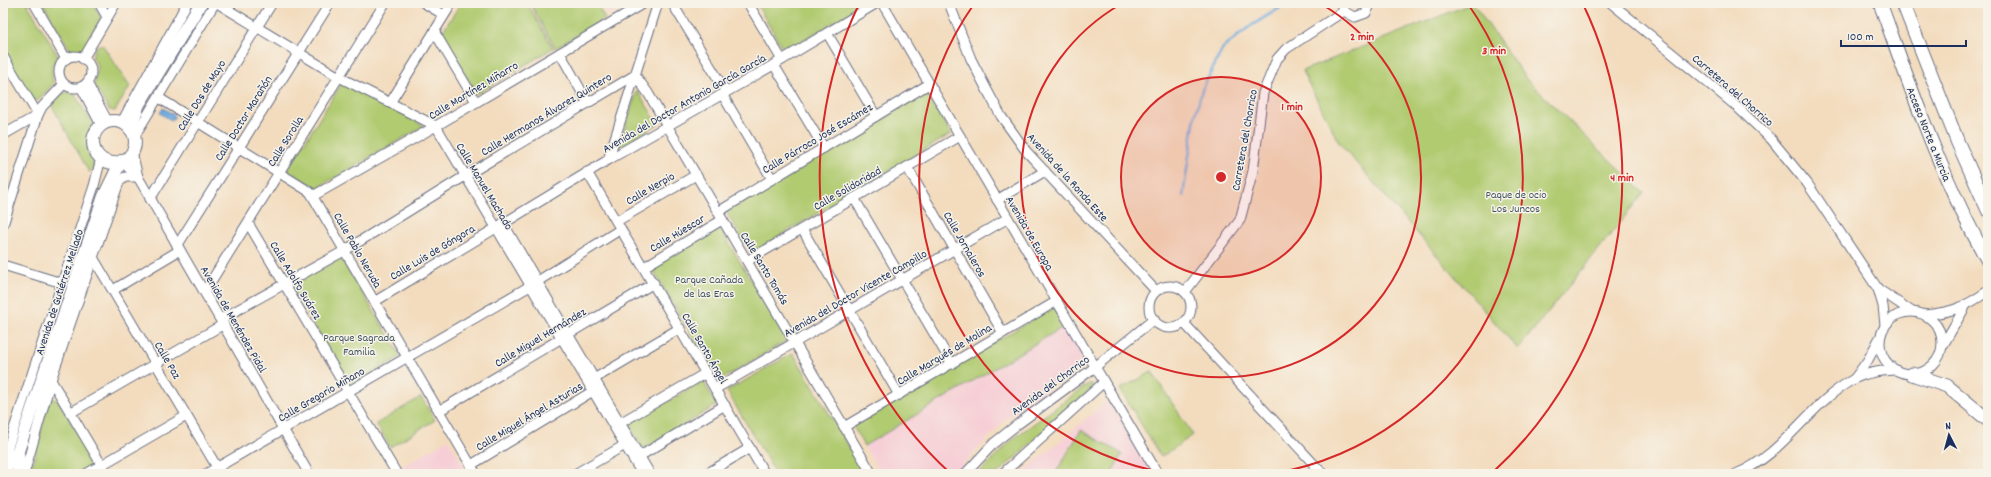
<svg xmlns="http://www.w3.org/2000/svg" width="1991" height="477" viewBox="0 0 1991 477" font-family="Dekko,sans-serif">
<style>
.built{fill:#f6cfd6}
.green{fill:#b1cb71;stroke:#667d68}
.water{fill:#6eace1;stroke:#446ea0}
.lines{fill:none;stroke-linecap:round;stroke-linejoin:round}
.stream{stroke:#6eace1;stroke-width:2.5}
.minor-casing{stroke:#676c80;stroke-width:11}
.major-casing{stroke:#676c80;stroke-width:14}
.highway-casing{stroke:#676c80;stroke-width:15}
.minor{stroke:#fff;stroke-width:9}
.major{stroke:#fff;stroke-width:12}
.highway{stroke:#fff;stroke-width:13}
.ring{fill:none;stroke:#d62828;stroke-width:2}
.labels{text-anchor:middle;stroke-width:3;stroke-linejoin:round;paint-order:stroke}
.street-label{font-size:12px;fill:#1b2f5e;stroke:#f7f3e8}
.park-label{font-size:12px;fill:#405663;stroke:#f7f3e8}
.centre{fill:#d62828;stroke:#f7f3e8;stroke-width:2}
.ring-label{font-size:12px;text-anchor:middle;font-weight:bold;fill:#d62828;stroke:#f7f3e8;stroke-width:3;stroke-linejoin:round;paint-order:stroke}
</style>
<rect width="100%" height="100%" fill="#f7f3e8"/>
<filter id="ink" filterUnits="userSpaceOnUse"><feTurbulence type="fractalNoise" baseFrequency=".025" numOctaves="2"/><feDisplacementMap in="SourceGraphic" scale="8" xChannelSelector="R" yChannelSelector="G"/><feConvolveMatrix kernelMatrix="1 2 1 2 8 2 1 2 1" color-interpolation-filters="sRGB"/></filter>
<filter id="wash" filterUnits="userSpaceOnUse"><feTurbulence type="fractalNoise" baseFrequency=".012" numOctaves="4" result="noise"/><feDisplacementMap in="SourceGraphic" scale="16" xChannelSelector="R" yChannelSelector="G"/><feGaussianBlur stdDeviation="0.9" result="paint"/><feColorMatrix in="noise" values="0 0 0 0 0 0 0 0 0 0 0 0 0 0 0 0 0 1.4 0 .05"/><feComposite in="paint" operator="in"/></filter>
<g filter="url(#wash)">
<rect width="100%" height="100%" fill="#f3dcbe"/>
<!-- built -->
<g class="built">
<path d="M602,3H629L609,15Z"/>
<path d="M1065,326L1086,361L1005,420L954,474H881L864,446Z"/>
<path d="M1106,402H1110L1153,474H1021Z"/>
<path d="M448,439L469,474H402L398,469Z"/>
</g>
<!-- green -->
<g class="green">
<path d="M3,3H27L58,56L52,66L53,84L37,101L30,99L3,52Z"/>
<path d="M43,3H92L101,17L83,51L70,50Z"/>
<path d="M461,3H527L553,48L477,94L441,34Z"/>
<path d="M530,3H596L605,19L555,48Z"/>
<path d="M756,3H867L784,51Z"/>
<path d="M1473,3L1526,79L1644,193L1518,349L1340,144L1302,71Z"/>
<path d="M102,44L130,86L115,111L109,110L94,85L98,67L92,56L96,47Z"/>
<path d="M344,80L424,126L317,188L287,170Z"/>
<path d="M637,90L658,124L619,147Z"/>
<path d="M73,92L93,124C83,143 88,149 95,168L89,172L52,106L62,93Z"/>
<path d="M926,93L951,134L751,253L726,212Z"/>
<path d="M719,227L787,340L719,381L651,267Z"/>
<path d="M341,258L401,356L350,387L291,286Z"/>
<path d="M1054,307L1065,326L864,446L853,426Z"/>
<path d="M793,353L865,474H776L727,391Z"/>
<path d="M1152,372L1193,435L1161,457L1120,389Z"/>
<path d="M703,381L717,405L643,449L629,424Z"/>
<path d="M1088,384H1092L1093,387L997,474H978L1014,438Z"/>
<path d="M421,397L435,420L390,447L376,424Z"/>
<path d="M53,399L58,400L95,464L78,474H30L49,401Z"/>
<path d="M1081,430L1122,454L1111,474H1055Z"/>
</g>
<!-- water -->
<path class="water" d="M163,108L174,115V118L171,120L160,113Z"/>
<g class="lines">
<!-- stream -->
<path class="stream" d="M1183,196L1195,116L1202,90L1223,48L1249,27L1288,3"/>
</g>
</g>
<g filter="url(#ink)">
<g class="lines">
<defs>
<g id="minor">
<path d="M34,3L66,59"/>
<path d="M99,3L107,17"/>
<path d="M217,3L339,77L436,126L642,474"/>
<path d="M424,3L444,15"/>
<path d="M672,3L726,92"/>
<path d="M748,3L782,60"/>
<path d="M882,3L1158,474"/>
<path d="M949,3L971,59L987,90L1001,116L1026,151L1156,291"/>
<path d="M1342,3L1344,11L1355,17L1366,13L1371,3"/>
<path d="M1611,3L1736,106L1771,139L1807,183L1878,289L1883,306L1885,325"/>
<path d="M434,31L476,102"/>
<path d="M827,33L876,116"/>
<path d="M560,53L588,103"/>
<path d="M3,56L38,115L3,135"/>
<circle cx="75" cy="72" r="16"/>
<path d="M83,59L116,3"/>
<path d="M774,65L824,148"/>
<path d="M87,83L108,122"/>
<path d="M81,87L101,125"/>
<path d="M722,94L772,179"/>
<path d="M159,98L310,192L476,474"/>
<path d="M390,103L452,3"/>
<path d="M124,118L187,3"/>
<path d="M134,137L215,3"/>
<path d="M132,152L138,177"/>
<path d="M608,160L658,3"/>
<path d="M121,161L138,177L309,474"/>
<path d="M907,167L1003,333"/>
<path d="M587,172L765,474"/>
<path d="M313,196L436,126L644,3"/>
<path d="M854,198L952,364"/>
<path d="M150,199L272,3"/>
<path d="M997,200L1045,171"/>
<path d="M718,212L929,84"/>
<path d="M617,221L696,175"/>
<path d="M248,223L397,474"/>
<path d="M503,223L650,474"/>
<path d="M3,225L38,115L42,107L64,84"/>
<path d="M802,229L899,395"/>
<path d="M177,246L330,3"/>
<path d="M94,259L221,474"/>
<path d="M747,261L960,136"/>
<path d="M3,265L62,283"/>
<path d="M644,267L722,220"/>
<circle cx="1170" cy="307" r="21"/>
<path d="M1878,289L1911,311"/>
<path d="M113,290L180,250"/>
<path d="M205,291L385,3"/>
<path d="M1185,292L1240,220L1253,171L1263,93L1277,59L1286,49L1344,11"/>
<path d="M374,302L608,160L782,60L877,3"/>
<circle cx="1911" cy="343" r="31"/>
<path d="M1925,315C1954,312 1965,307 1988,291"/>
<path d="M221,319L344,251L465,176L635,75L648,93L872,474"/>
<path d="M1184,323L1323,474"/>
<path d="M1942,347L1965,307"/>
<path d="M1855,378L1868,360L1879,339"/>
<path d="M594,379L680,328"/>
<path d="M51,380L107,474"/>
<path d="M715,389L1008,218"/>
<path d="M439,411L654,283"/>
<path d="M70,413L224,324"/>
<path d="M620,423L706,373"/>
<path d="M844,427L1057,301"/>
<path d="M640,456L725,405"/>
<path d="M3,462L94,186L101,158"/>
<path d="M471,465L598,388"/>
<path d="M24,474L51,380L119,182L125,177H138"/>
<path d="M86,474L186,416"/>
<path d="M206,474L530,286L621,229"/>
<path d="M575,474L630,442"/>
<path d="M706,474L750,448"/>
<path d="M965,474L994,443L1018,424L1095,367L1154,319"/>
<path d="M1002,474L1104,382"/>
<path d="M1309,474L1318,469"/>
<path d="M1736,474C1784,455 1809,403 1854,379C1867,372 1882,371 1895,370"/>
</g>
<g id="major">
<circle cx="114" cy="142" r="21"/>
<path d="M130,129L139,104L201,3"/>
<path d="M18,451L19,474"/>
<path d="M3,473L18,451L104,196L121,161"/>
</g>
<g id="highway">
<path d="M1880,3C1912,91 1942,180 1988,261"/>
<path d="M1903,3L1958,143L1988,210"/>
<path d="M1912,374L1947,386L1988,420"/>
</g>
</defs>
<!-- minor casing -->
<use href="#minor" class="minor-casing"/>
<!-- major casing -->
<use href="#major" class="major-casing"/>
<!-- highway casing -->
<use href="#highway" class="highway-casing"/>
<!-- minor -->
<use href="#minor" class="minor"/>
<!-- major -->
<use href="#major" class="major"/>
<!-- highway -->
<use href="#highway" class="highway"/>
</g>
</g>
<!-- distance rings -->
<circle cx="1221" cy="177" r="100" fill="#d62828" fill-opacity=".12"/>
<g class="ring">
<circle cx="1221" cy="177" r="100"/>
<path d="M1321 4A200 200 0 1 1 1121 4"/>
<path d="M1171 474A301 301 0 0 1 974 4M1468 4A301 301 0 0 1 1271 474"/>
<path d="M950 473A401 401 0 0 1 859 4M1583 4A401 401 0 0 1 1492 473"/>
</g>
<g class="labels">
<!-- street labels -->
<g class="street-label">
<text transform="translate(473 90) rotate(-31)" y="4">Calle Martínez Miñarro</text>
<text transform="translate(1733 90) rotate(41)" y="4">Carretera del Chorrico</text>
<text transform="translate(201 95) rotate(-58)" y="4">Calle Dos de Mayo</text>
<text transform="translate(684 103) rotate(-30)" y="4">Avenida del Doctor Antonio García García</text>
<text transform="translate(546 114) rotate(-31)" y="4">Calle Hermanos Álvarez Quintero</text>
<text transform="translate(243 118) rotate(-58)" y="4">Calle Doctor Marañón</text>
<text transform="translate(1929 134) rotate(68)" y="4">Acceso Norte a Murcia</text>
<text transform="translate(817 138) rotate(-31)" y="4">Calle Párroco José Escámez</text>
<text transform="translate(1244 140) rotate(-80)" y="4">Carretera del Chorrico</text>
<text transform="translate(285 141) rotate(-58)" y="4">Calle Sorolla</text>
<text transform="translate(1068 177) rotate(48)" y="4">Avenida de la Ronda Este</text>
<text transform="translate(485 186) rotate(59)" y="4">Calle Manuel Machado</text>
<text transform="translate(650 188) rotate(-30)" y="4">Calle Nerpio</text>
<text transform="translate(847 188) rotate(-30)" y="4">Calle Solidaridad</text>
<text transform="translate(677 233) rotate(-31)" y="4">Calle Húescar</text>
<text transform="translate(1030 233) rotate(60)" y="4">Avenida de Europa</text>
<text transform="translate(965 244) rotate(60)" y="4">Calle Jornaleros</text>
<text transform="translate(358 250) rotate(60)" y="4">Calle Pablo Neruda</text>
<text transform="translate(432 252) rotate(-31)" y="4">Calle Luis de Góngora</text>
<text transform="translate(765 268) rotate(59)" y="4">Calle Santo Tomás</text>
<text transform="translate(296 280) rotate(59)" y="4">Calle Adolfo Suárez</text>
<text transform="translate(59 292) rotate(-72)" y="4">Avenida de Gutiérrez Mellado</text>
<text transform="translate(855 293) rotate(-30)" y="4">Avenida del Doctor Vicente Campillo</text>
<text transform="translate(234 319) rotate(60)" y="4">Avenida de Menéndez Pidal</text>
<text transform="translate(540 337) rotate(-31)" y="4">Calle Miguel Hernández</text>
<text transform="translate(705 348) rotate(60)" y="4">Calle Santo Ángel</text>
<text transform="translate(944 354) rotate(-31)" y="4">Calle Marqués de Molina</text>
<text transform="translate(168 360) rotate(60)" y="4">Calle Paz</text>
<text transform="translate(1050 385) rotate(-36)" y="4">Avenida del Chorrico</text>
<text transform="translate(321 394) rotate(-30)" y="4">Calle Gregorio Miñano</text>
<text transform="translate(529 416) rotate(-31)" y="4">Calle Miguel Ángel Asturias</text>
</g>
<!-- park labels -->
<g class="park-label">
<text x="1516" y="198">Paque de ocio<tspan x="1516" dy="14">Los Juncos</tspan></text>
<text x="709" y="283">Parque Cañada<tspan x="709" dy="14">de las Eras</tspan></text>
<text x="359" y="341">Parque Sagrada<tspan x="359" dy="14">Familia</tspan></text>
</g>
</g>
<circle cx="1221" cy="177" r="6" class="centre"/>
<g class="ring-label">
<text x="1362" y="40">2 min</text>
<text x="1494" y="54">3 min</text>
<text x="1292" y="110">1 min</text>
<text x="1622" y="181">4 min</text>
</g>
<!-- margin -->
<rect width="1991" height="477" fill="none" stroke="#f7f3e8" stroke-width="16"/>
<!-- north arrow -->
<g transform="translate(1949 435) rotate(354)" stroke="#f7f3e8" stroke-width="3" paint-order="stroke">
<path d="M0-3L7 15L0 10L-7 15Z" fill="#1b2f5e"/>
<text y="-6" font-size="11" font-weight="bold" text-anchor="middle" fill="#1b2f5e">N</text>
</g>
<!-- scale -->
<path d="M1841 40v6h125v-6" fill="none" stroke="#1b2f5e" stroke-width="2"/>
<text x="1847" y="40" font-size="12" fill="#1b2f5e" stroke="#f7f3e8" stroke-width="3" paint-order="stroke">100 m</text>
</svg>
